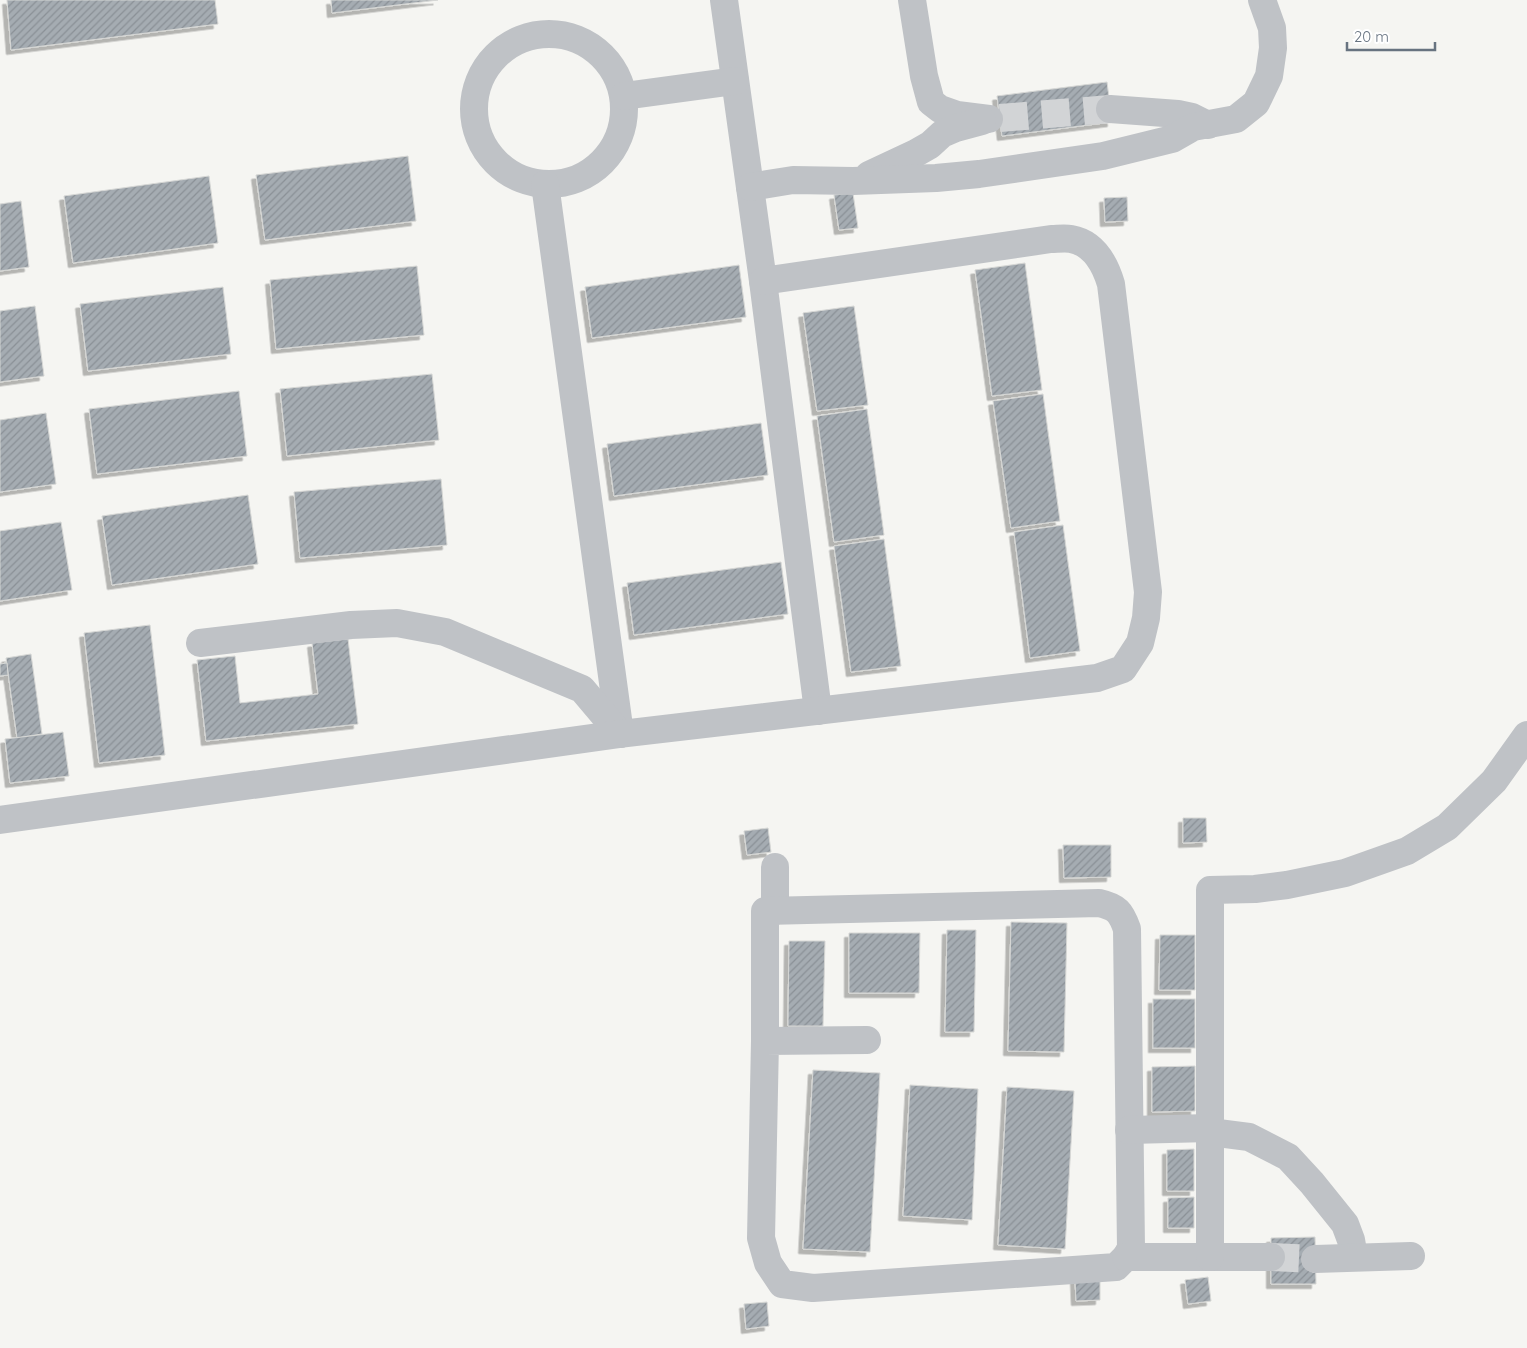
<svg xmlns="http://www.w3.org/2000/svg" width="1527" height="1348" viewBox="0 0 1527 1348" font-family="Quicksand,sans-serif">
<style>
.building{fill:url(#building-hatch);stroke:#d6d7d5;filter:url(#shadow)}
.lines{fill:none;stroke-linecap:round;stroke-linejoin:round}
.minor-tunnel{stroke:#d2d4d6;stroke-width:28;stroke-dasharray:28 14;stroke-linecap:butt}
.minor{stroke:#bfc2c6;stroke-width:28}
</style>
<defs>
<pattern id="building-hatch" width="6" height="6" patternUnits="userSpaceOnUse" patternTransform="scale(1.25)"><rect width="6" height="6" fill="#a5acb2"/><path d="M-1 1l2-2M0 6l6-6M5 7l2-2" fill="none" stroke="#8a9096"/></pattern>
<filter id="shadow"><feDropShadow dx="-4.5" dy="4.5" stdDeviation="0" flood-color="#0004"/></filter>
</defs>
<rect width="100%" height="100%" fill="#f5f5f2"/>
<!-- building -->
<g class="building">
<path d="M7,0H215L218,24L11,50Z"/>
<path d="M331,0H438L332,13Z"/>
<path d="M1107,82L1112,122L1002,136L997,96Z"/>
<path d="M408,156L416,221L265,240L256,175Z"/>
<path d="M209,176L218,243L73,263L64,196Z"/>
<path d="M853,193L858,228L839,230L834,195Z"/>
<path d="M1127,197L1128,221L1105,222L1104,198Z"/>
<path d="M21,201L29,267L0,271V204Z"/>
<path d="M1025,263L1042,390L992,396L975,270Z"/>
<path d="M739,265L746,317L592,338L585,287Z"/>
<path d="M417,266L424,335L276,349L270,280Z"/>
<path d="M223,287L231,354L88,371L80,304Z"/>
<path d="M35,306L44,376L0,382V311Z"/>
<path d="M854,306L868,405L817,411L803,313Z"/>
<path d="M432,374L439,440L287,456L280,389Z"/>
<path d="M239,391L247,456L97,474L89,409Z"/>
<path d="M1043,394L1060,521L1011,528L993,401Z"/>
<path d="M867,409L884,535L834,542L817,416Z"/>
<path d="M46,413L56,484L0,492V420Z"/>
<path d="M761,423L768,475L614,496L607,444Z"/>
<path d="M441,479L447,545L300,558L294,492Z"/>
<path d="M248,495L258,564L112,585L102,516Z"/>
<path d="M61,522L72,590L0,601V531Z"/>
<path d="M1063,525L1080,651L1030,658L1014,532Z"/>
<path d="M884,539L901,666L851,672L834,546Z"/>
<path d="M781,562L788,614L634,635L627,583Z"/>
<path d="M150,625L165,755L99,763L84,633Z"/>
<path d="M348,639L358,724L206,741L197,660L235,656L240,703L318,694L312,643Z"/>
<path d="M31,654L42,734L17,738L6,658Z"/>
<path d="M7,663L8,675L0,676V664Z"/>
<path d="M63,732L69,776L10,783L5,739Z"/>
<path d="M1183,818H1206L1207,842L1183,843Z"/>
<path d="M768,828L771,852L747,855L744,831Z"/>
<path d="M1063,845H1111V877L1064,878Z"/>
<path d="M1011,922L1067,923L1064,1052L1008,1051Z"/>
<path d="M947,930H976L974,1032H945Z"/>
<path d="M849,933H920L919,993H849Z"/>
<path d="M1160,935H1195V990H1159Z"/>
<path d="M789,941H825L823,1026H788Z"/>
<rect x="1153" y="999" width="42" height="49"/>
<path d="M1195,1066V1111L1152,1112V1067Z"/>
<path d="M813,1070L880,1073L870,1252L803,1249Z"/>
<path d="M910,1085L978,1089L972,1220L903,1216Z"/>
<path d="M1007,1087L1074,1091L1065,1249L998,1245Z"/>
<path d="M1194,1149V1191H1167V1150Z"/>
<path d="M1194,1197V1228H1168V1198Z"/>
<path d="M1315,1237L1316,1284H1271V1238Z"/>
<path d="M1208,1277L1211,1301L1188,1304L1185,1280Z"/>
<path d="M1100,1278V1300L1076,1301L1075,1279Z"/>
<path d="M767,1302L769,1326L746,1329L744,1304Z"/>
</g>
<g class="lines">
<!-- minor-tunnel -->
<g class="minor-tunnel">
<path d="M1000,118L1110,109"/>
<path d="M1271,1257L1315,1259"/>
</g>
<!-- minor -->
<g class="minor">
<path d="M724,0L763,281L818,711"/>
<path d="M912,0L924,76L931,102L940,109L957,115L989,119"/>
<circle cx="549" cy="109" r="75"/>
<path d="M624,96L735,81"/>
<path d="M1110,109L1178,114L1192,117L1208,125"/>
<path d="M869,175L916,153L930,145L942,134L956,128L982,121"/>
<path d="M545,184L620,734"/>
<path d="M750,187L793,180L853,181L936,178L979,174L1103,156L1172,139L1193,127L1236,119L1256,103L1269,76L1273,48L1272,28L1262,0"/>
<path d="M200,643L351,625L397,623L445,632L582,689L620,734"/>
<path d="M0,820L620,734L1097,678L1123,669L1140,643L1146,618L1148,592L1111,284C1105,264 1094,243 1071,239C1065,238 1057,239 1051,239L763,281"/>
<path d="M775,867V911"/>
<path d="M765,1041L761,1238L768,1263L782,1284L813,1288L1116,1267L1126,1257L1131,1248L1127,929C1121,912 1117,907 1099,903L765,911V1041L867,1040"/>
<path d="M1129,1130L1210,1128"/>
<path d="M1210,1132L1249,1137L1288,1157L1312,1183L1345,1224L1351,1240L1354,1257"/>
<path d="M1126,1257H1271"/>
<path d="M1210,1257V890L1255,889L1287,885L1345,873L1407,851L1447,827L1494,781L1527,735"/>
<path d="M1315,1259L1411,1256"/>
</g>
</g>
<!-- scale -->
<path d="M1347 42v8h88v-8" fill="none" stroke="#677380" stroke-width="2.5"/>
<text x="1354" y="42" font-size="15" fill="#677380" stroke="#ffffff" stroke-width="4" paint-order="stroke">20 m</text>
</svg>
